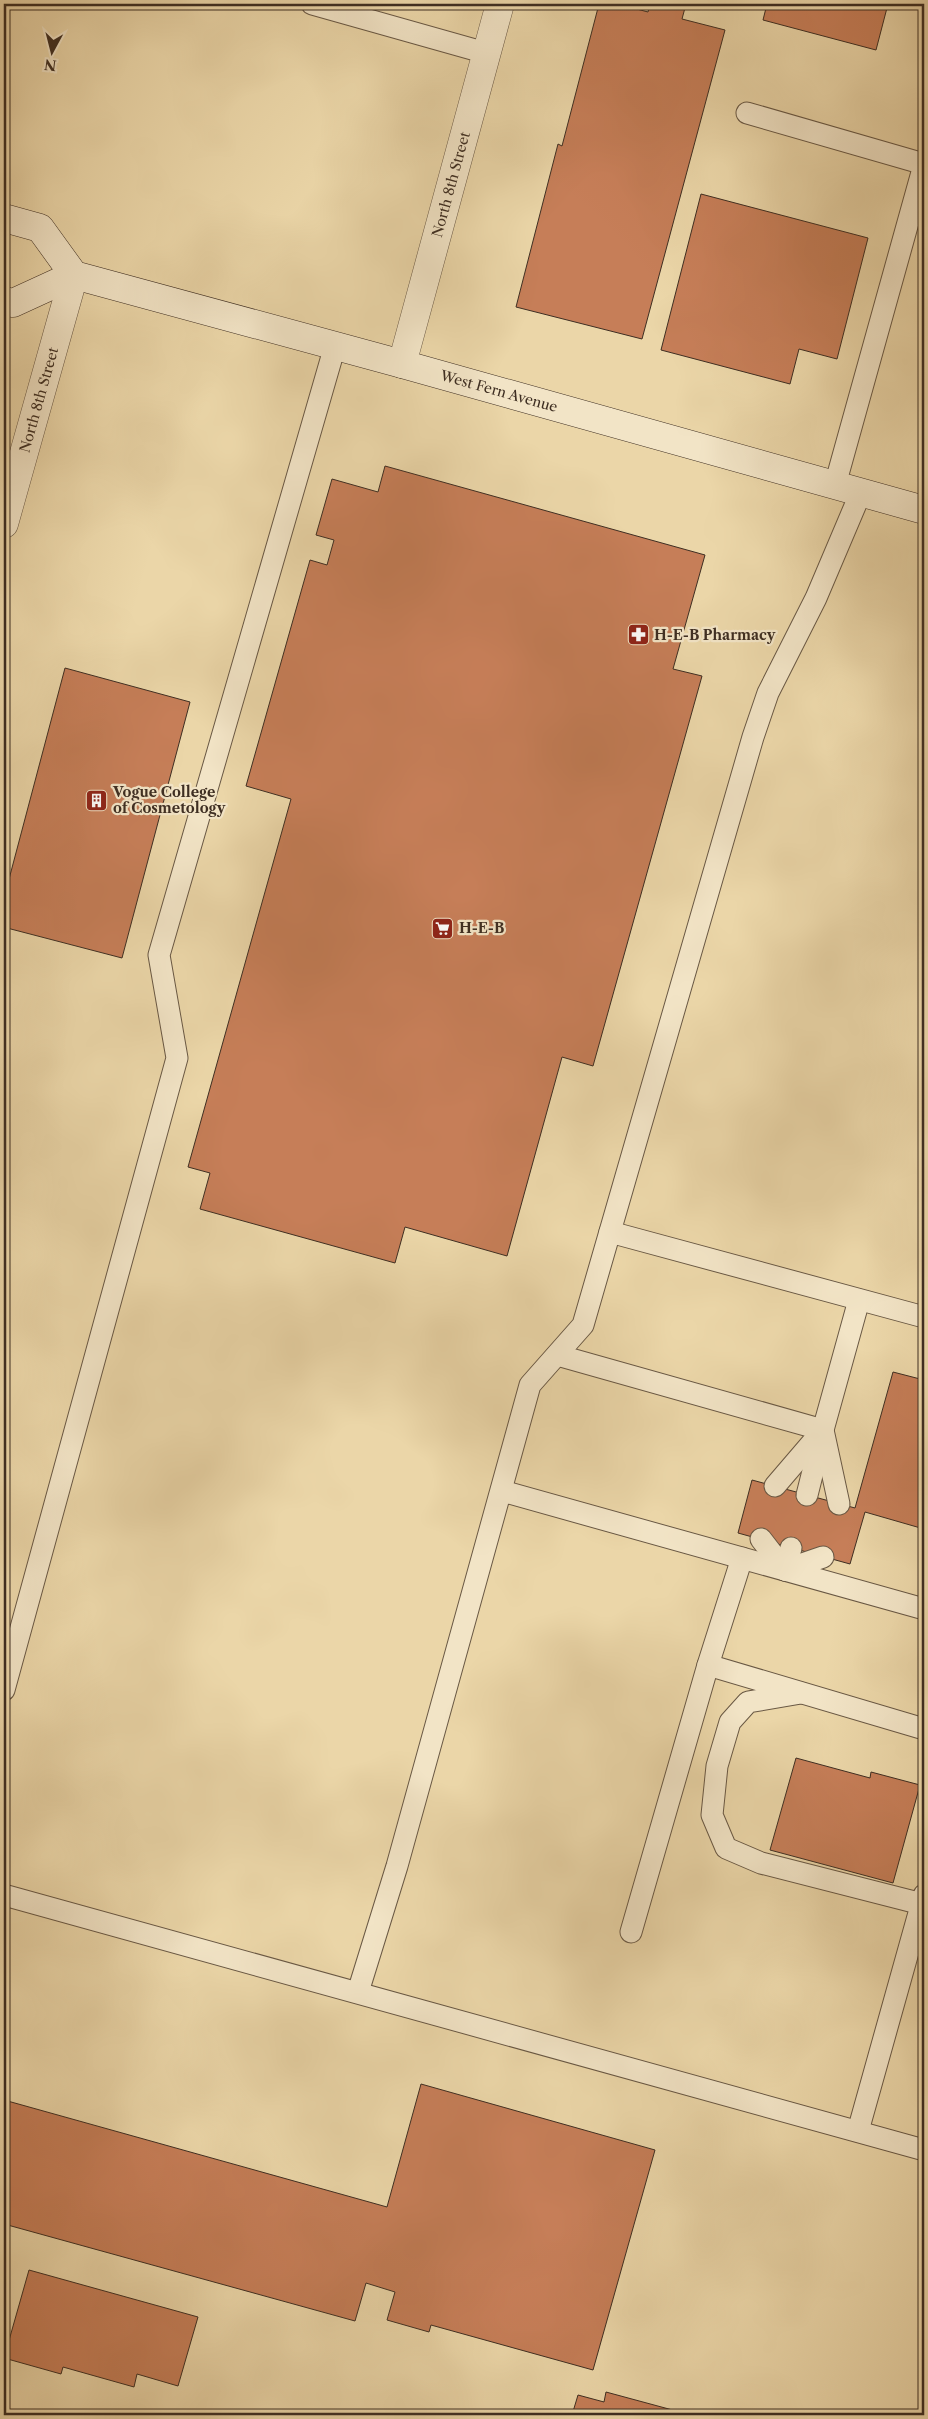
<svg xmlns="http://www.w3.org/2000/svg" width="928" height="2419" viewBox="0 0 928 2419" font-family="'Libre Caslon Text',serif">
<style>
.building{fill:#c67e58;stroke:#3e2e22}
.lines{fill:none;stroke-linecap:round;stroke-linejoin:round}
.lane-casing{stroke:#695844;stroke-width:23}
.street-casing{stroke:#695844;stroke-width:29}
.secondary-casing{stroke:#3e2e22;stroke-width:29}
.lane{stroke:#f2e4c6;stroke-width:21}
.street{stroke:#f2e4c6;stroke-width:28}
.secondary{stroke:#f2e4c6;stroke-width:28}
.labels{text-anchor:middle;stroke-width:4.5;stroke-linejoin:round;paint-order:stroke}
.street-label{font-size:14px;fill:#3e2e22;stroke:#f2e4c6}
.poi-label{font-size:14px;font-weight:bold;fill:#3e2e22;stroke:#f2e4c6;text-anchor:start}
</style>
<rect width="100%" height="100%" fill="#ebd6a8"/>
<filter id="stains"><feTurbulence type="fractalNoise" baseFrequency=".004" numOctaves="4"/><feColorMatrix values="0 0 0 0 .2 0 0 0 0 .09 0 0 0 0 .02 0 0 0 .5 -.17"/></filter>
<radialGradient id="worn" r=".72"><stop offset=".6" stop-color="#630" stop-opacity="0"/><stop offset="1" stop-color="#630" stop-opacity=".3"/></radialGradient>
<!-- building -->
<g class="building">
<path d="M599,4H618L648,12L650,4H686L682,19L725,30L642,339L516,307L558,144L562,146Z"/>
<path d="M767,4H888L876,50L763,20Z"/>
<path d="M701,194L868,238L837,359L799,349L790,384L661,350Z"/>
<path d="M385,466L705,555L673,669L702,676L593,1066L562,1057L507,1256L405,1227L395,1263L200,1209L210,1173L188,1167L291,799L246,786L310,560L327,565L334,540L316,535L332,479L378,492Z"/>
<path d="M65,668L190,702L122,958L7,928L9,921L4,919V898Z"/>
<path d="M893,1372L924,1380V1529L865,1512L850,1564L738,1533L752,1480L855,1508Z"/>
<path d="M796,1758L870,1778L871,1772L920,1785L893,1883L770,1850Z"/>
<path d="M421,2084L655,2150L593,2370L431,2325L429,2332L387,2320L395,2292L366,2283L355,2321L4,2224V2100L387,2207Z"/>
<path d="M4,2263L9,2264L4,2283Z"/>
<path d="M29,2270L198,2317L178,2386L137,2374L134,2387L63,2367L61,2374L4,2358Z"/>
<path d="M606,2392L691,2415H572L578,2395L604,2402Z"/>
</g>
<g class="lines">
<defs>
<g id="lane">
<path d="M312,4L486,53"/>
<path d="M747,113L924,164"/>
<path d="M835,485L924,165"/>
<path d="M610,1232L924,1317"/>
<path d="M557,1355L823,1430"/>
<path d="M775,1486L823,1430"/>
<path d="M502,1491L924,1609"/>
<path d="M807,1495L822,1435"/>
<path d="M839,1504L823,1430L859,1300"/>
<path d="M761,1539L785,1570"/>
<path d="M785,1570L823,1557"/>
<path d="M785,1570L791,1548"/>
<path d="M708,1665L924,1729"/>
<path d="M4,1690L177,1058L159,955L335,346"/>
<path d="M801,1693L748,1702L730,1722L717,1766L712,1815L726,1848L761,1863L922,1904"/>
<path d="M4,1895L924,2150"/>
<path d="M631,1932L708,1665L742,1558"/>
<path d="M358,1992L397,1866L530,1385L583,1325L753,737L768,693L816,598L861,492"/>
<path d="M858,2131L924,1895"/>
</g>
<g id="street">
<path id="s1" d="M402,364L500,4"/>
<path id="s2" d="M4,524L74,275"/>
</g>
<g id="secondary">
<path id="s3" d="M4,218L40,228L74,275L402,364L924,510"/>
<path d="M4,301L13,303L74,275"/>
</g>
</defs>
<!-- lane casing -->
<use href="#lane" class="lane-casing"/>
<!-- street casing -->
<use href="#street" class="street-casing"/>
<!-- secondary casing -->
<use href="#secondary" class="secondary-casing"/>
<!-- lane -->
<use href="#lane" class="lane"/>
<!-- street -->
<use href="#street" class="street"/>
<!-- secondary -->
<use href="#secondary" class="secondary"/>
</g>
<!-- icons -->
<defs>
<symbol id="pharmacy-square" viewBox="-11 -11 22 22"><rect x="-9" y="-9" width="18" height="18" rx="4" fill="#8f2418" stroke="#f2e4c6"/><path d="M-2-6h4v4h4v4h-4v4h-4v-4h-4v-4h4Z" fill="#fff"/></symbol>
<symbol id="building-square" viewBox="-11 -11 22 22"><rect x="-9" y="-9" width="18" height="18" rx="4" fill="#8f2418" stroke="#f2e4c6"/><path d="M-4-6H4V6H1V3H-1V6H-4ZM-2.5-4.3h1.7v1.8h-1.7ZM.8-4.3h1.7v1.8H.8ZM-2.5-1h1.7V.8h-1.7ZM.8-1h1.7V.8H.8Z" fill="#fff"/></symbol>
<symbol id="supermarket-square" viewBox="-11 -11 22 22"><rect x="-9" y="-9" width="18" height="18" rx="4" fill="#8f2418" stroke="#f2e4c6"/><path d="M-6-5.5h2.5l.6 2H6L4.5 2H-2.5L-4.4-4H-6ZM-1.5 3.2a1.3 1.3 0 1 0 .1 0ZM3 3.2a1.3 1.3 0 1 0 .1 0Z" fill="#fff"/></symbol>
</defs>
<g fill-rule="evenodd">
<use href="#pharmacy-square" x="626" y="622" width="25" height="25"/>
<use href="#building-square" x="84" y="788" width="25" height="25"/>
<use href="#supermarket-square" x="430" y="916" width="25" height="25"/>
</g>
<g class="labels">
<!-- street labels -->
<g class="street-label">
<text dy="5" stroke="none"><textPath href="#s1" startOffset="186">North 8th Street</textPath></text>
<text dy="5" stroke="none"><textPath href="#s3" startOffset="536">West Fern Avenue</textPath></text>
<text dy="5" stroke="none"><textPath href="#s2" startOffset="129">North 8th Street</textPath></text>
</g>
<!-- poi labels -->
<g class="poi-label">
<text x="654" y="640">H-E-B Pharmacy</text>
<text x="113" y="797">Vogue College<tspan x="113" dy="16">of Cosmetology</tspan></text>
<text x="459" y="933">H-E-B</text>
</g>
</g>
<!-- margin -->
<rect width="928" height="2419" fill="none" stroke="#ebd6a8" stroke-width="20"/>
<rect x="5" y="5" width="918" height="2409" fill="none" stroke="#3e2e22" stroke-width="2.5"/>
<rect x="10" y="10" width="908" height="2399" fill="none" stroke="#3e2e22"/>
<!-- north arrow -->
<g transform="translate(52 52) rotate(187)" stroke="#f2e4c6" stroke-width="4" paint-order="stroke">
<path d="M0-4L9 19L0 12L-9 19Z" fill="#3e2e22"/>
<text y="-8" font-size="14" font-weight="bold" text-anchor="middle" fill="#3e2e22">N</text>
</g>
<rect width="100%" height="100%" filter="url(#stains)"/>
<rect width="100%" height="100%" fill="url(#worn)"/>
</svg>
